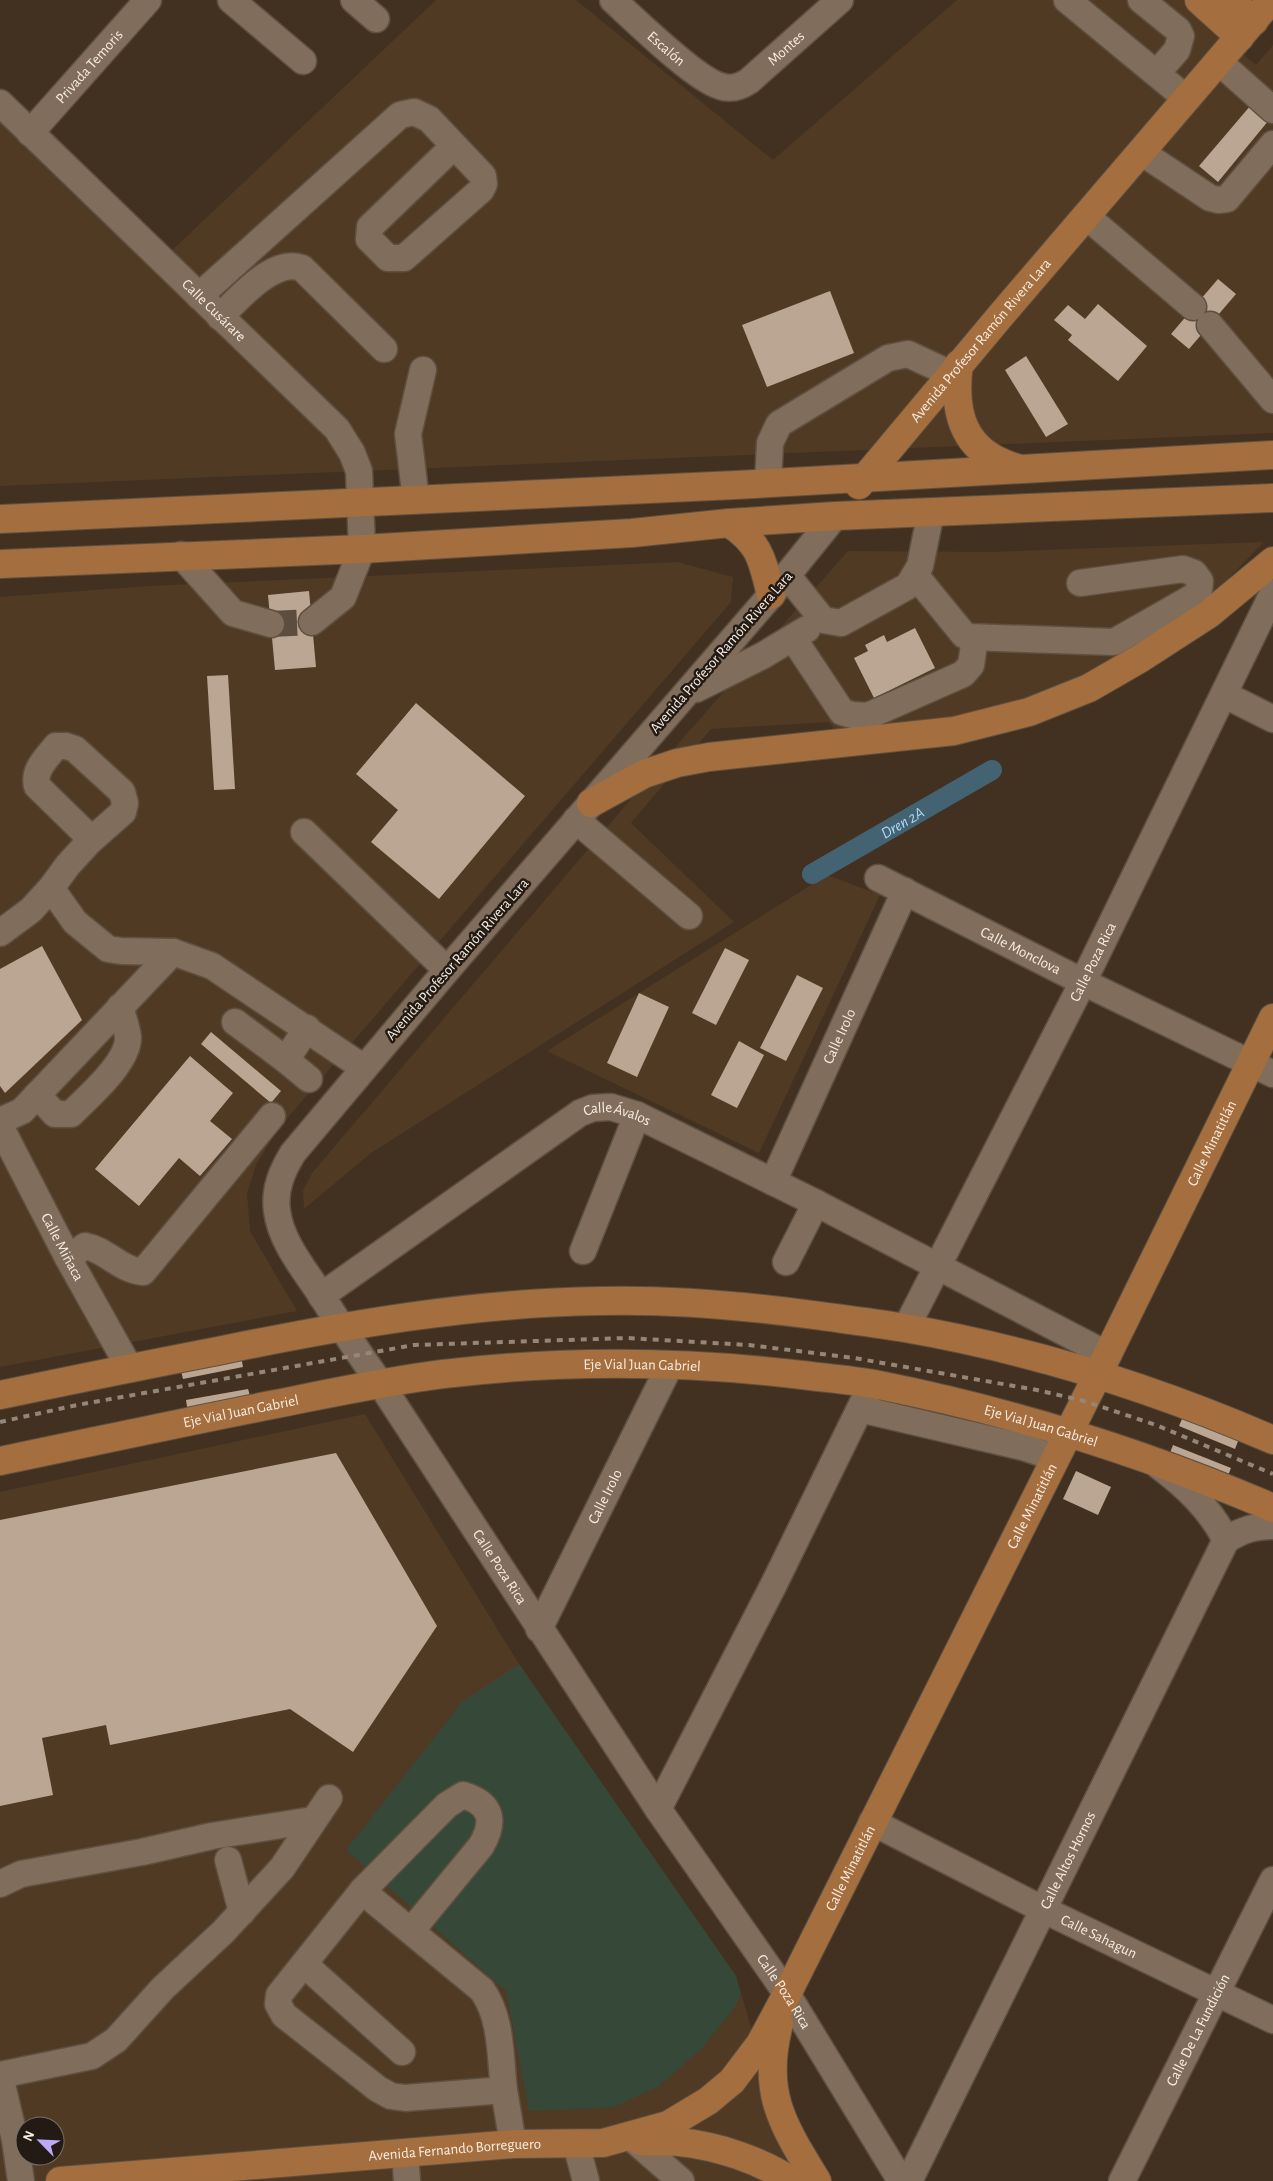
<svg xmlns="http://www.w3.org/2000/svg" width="1273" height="2181" viewBox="0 0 1273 2181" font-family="'Alegreya Sans',sans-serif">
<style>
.built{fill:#513a24;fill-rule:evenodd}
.green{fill:#364837}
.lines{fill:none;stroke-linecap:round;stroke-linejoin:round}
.canal{stroke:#436373;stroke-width:20}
.building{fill:#bba693}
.minor-tunnel{stroke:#5d4d3e;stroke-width:26;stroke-dasharray:26 13;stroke-linecap:butt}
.minor-casing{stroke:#5e5041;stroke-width:29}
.major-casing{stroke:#5e5041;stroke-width:30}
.minor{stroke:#816d5b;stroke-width:26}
.major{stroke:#a56e3e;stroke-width:28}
.rail{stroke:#948678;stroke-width:4;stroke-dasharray:6 6;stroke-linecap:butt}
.labels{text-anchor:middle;stroke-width:5;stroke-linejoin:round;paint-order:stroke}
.street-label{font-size:15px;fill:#f8ede2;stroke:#231b13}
.water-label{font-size:16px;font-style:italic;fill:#afdef8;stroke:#231b13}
</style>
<rect width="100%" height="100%" fill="#423121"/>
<!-- built -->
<g class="built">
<path d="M436,0H576L773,160L957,0H1238L1214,31L1256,65L1273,45V433L0,486V117L166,256Z"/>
<path d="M1264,542L1217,590L1170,626L1112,661L1045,694L985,712L918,723L836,730L828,722L711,729L631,823L734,922L371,1153L304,1209L303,1191L312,1173L684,737L848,551L992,552Z"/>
<path d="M677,562L733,577L731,602L278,1129L256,1165L247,1193L250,1231L297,1311L0,1367V597L149,586Z"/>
<path d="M827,875L880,895L759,1153L547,1051Z"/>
<path d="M365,1414L519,1664L736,1976L796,2181H0V1492ZM25,2126H55V2156H25Z"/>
</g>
<!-- green -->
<path class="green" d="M519,1664L736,1976L741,1994L735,2007L701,2049L658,2087L614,2107L529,2111L506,1991L346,1850L462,1702Z"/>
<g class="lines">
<!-- canal -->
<path class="canal" id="s1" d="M812,874L992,770"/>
</g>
<!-- building -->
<g class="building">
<path d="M1251,105L1269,120L1218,182L1199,166Z"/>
<path d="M1218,279L1236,294L1189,349L1171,334Z"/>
<path d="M830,291L854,353L767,387L742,325Z"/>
<path d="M1098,304L1147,346L1118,381L1068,340L1072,335L1054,320L1068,305L1085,319Z"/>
<path d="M1026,356L1068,424L1046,437L1005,370Z"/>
<path d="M309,591L316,667L275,670L268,595Z"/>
<path d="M915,628L935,668L874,698L854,658L868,651L865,645L884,635L887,642Z"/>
<path d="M228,675L235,789L214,790L207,676Z"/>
<path d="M416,703L525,796L439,899L371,842L398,810L356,774Z"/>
<path d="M42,946L82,1020L5,1093L0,1086V969Z"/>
<path d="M725,948L749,960L716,1025L692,1013Z"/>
<path d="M797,975L823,988L786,1061L760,1048Z"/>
<path d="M639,993L669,1007L637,1077L607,1063Z"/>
<path d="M211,1032L281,1091L271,1103L201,1044Z"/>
<path d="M739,1041L764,1055L737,1108L711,1095Z"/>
<path d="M190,1056L233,1093L210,1121L232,1139L200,1176L179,1158L139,1206L95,1169Z"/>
<path d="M241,1356L243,1367L183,1379L180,1367Z"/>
<path d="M248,1389L251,1399L188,1413L186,1400Z"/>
<path d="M1184,1414L1240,1436L1235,1449L1179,1426Z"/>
<path d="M1173,1445L1231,1468L1226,1481L1168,1458Z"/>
<path d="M336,1453L437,1626L353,1752L290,1709L110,1745L106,1725L42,1738L53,1795L0,1806V1520Z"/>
<path d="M1076,1471L1111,1487L1098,1515L1063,1499Z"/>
</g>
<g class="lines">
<!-- minor-tunnel -->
<path class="minor-tunnel" d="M271,624L312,622"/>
<defs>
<g id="minor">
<path d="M231,0L303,61"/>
<path d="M354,0L376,19"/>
<path id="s2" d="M613,0C635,20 695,79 720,86C731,90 740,87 749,81L840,0"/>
<path d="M1067,0L1187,99"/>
<path d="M1141,0L1178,30L1181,36L1177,50L1157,73"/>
<path d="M1219,62L1273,110"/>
<path id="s3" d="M0,103L337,429L352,453L359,471L362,549L343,597L312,622"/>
<path id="s4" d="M30,133L148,0"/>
<path d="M1141,152L1210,198L1218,200L1227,199L1273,144"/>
<path d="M1086,216L1193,307"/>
<path d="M199,296L400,115L414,112L429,119L483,176L484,184L481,190L404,258H388L369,239L370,227L454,146"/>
<path d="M220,317C238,299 274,257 302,268L384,349"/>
<path d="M1210,325L1273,400"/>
<path d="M768,483L770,443L779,424L888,358L908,354L951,374"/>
<path d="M416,500L408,434L423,370"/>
<path id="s5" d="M835,516L771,595L447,970L293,1153C282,1171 274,1189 277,1211C281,1242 304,1269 321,1295C340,1325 359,1354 380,1383L658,1809L787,1994L901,2181"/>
<path d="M181,555L233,613L271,624"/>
<path d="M787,575L823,620L841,623L908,586L920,566L931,512"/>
<path d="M915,575L964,635L969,637L1114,642L1193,597L1199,591L1200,581L1194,573L1183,569L1080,583"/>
<path d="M793,638L842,712L852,715L868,716L963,674L971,665L975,638"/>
<path d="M696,689L762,656L807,629"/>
<path d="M1225,695L1273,719"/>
<path d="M576,820L689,916"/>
<path d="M304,832L447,970"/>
<path id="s6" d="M878,878L1083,982L1273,1074"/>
<path d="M51,888L68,865L89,842L83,831L37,786C33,770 46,759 56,746H66L75,749L122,792L125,803L123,812L89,842"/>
<path d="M0,933L31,910L51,888L75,922L108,949L121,951L173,952L212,966L364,1068"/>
<path d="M235,1022L286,1060"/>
<path d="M307,1028L286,1060L309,1079"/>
<path d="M37,1095L55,1114H71C88,1097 129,1062 128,1037C127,1028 123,1017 120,1007"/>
<path d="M0,1121L22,1111L173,952"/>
<path id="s7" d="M0,1126L68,1258L129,1367"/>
<path id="s8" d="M773,1182L905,891"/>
<path d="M583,1251L637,1115"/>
<path d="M68,1258L85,1246C107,1250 120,1270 143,1272L272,1116"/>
<path d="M786,1262L816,1203"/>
<path id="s9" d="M321,1296L580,1113L593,1108L611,1107L637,1115L816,1203L1108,1355"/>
<path id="s10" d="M906,1328L1083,982L1273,593"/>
<path d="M860,1409L1023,1447L1056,1458"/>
<path d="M1159,1466C1187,1487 1210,1509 1226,1540"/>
<path d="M1226,1540C1242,1530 1254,1526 1273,1526"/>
<path id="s11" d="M539,1629L670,1365"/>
<path d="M658,1809L773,1586L872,1384"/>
<path id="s12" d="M872,1822L1042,1909L1273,2020"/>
<path d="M228,1860L242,1912"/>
<path d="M0,1884L21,1874L142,1852L212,1836L313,1820"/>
<path d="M362,1891L482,1990C502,2018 500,2056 504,2090"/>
<path d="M411,1931L481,1846C495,1822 493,1804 463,1795L447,1805L362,1891L279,1995L278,2004L284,2015L378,2089L391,2096L405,2098L504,2090L513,2144"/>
<path d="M304,1964L402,2052"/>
<path d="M0,2075L92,2056L116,2040L163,1988L223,1932L282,1868L329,1798"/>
<path d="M0,2076L15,2140L21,2181"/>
<path d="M634,2140L681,2181"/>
<path d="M576,2144L586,2181"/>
<path d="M405,2153L407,2181"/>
<path id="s13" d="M909,2181L1226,1540"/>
<path id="s14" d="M1122,2181L1273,1880"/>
</g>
<g id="major">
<path d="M1199,0L1240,37"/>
<path d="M1229,0L1254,21"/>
<path d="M959,364C952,415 964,453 1017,468"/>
<path id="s15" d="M859,485L1002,314L1271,0"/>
<path d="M0,519L736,485L1273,455"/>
<path d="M729,523C761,544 762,560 771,595"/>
<path d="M0,564L362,549L632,533L729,523L835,516L1273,498"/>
<path d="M591,803L644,774L677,763L709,757L954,731L1029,712L1089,688L1141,658L1209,614L1273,561"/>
<path d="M0,1395C72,1380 145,1365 218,1351C344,1325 470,1303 599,1301C673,1299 748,1306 821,1316C849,1320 877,1323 905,1328C1031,1350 1156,1389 1273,1440"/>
<path id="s16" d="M0,1461C92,1442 184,1422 276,1404C331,1393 387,1381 443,1374C561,1360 684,1361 802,1375C826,1378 850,1380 874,1384C1010,1411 1145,1453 1273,1508"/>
<path d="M779,2024C761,2092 782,2124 817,2181"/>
<path d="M640,2141C653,2142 666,2141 679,2142C718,2146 759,2160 792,2181"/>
<path id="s17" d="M60,2181L513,2144L603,2143L668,2125L708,2101L732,2081L760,2044L787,1994L1098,1374L1273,1018"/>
</g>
</defs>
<!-- minor casing -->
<use href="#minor" class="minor-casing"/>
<!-- major casing -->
<use href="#major" class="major-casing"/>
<!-- minor -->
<use href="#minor" class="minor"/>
<!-- major -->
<use href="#major" class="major"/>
<!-- rail -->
<path class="rail" d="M0,1422L77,1405L414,1345L627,1338L749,1345L854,1358L1037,1390L1084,1401L1156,1425L1273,1474"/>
</g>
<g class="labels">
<!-- street labels -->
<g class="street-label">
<text dy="5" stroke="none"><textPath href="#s2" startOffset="72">Escalón</textPath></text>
<text dy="5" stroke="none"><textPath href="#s2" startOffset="218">Montes</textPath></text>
<text dy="5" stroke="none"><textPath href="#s4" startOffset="89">Privada Temoris</textPath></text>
<text dy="5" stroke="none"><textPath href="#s3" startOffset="298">Calle Cusárare</textPath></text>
<text dy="5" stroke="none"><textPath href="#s15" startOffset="189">Avenida Profesor Ramón Rivera Lara</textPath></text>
<text transform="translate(721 652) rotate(-49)" y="5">Avenida Profesor Ramón Rivera Lara</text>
<text dy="5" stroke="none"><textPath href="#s6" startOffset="160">Calle Monclova</textPath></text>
<text transform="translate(457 959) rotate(-49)" y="5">Avenida Profesor Ramón Rivera Lara</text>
<text dy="5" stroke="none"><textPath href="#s10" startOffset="411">Calle Poza Rica</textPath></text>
<text dy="5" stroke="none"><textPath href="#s8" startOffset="160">Calle Irolo</textPath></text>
<text dy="5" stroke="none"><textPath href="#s9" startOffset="356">Calle Ávalos</textPath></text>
<text dy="5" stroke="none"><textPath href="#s17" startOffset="1744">Calle Minatitlán</textPath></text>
<text dy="5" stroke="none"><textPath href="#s7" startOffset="136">Calle Miñaca</textPath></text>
<text dy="5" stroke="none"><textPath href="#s16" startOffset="651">Eje Vial Juan Gabriel</textPath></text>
<text dy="5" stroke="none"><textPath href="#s16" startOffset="246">Eje Vial Juan Gabriel</textPath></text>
<text dy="5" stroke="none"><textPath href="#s16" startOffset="1056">Eje Vial Juan Gabriel</textPath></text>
<text dy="5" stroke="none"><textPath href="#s11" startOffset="148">Calle Irolo</textPath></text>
<text dy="5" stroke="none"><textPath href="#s17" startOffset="1339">Calle Minatitlán</textPath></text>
<text dy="5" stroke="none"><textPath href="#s5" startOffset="1319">Calle Poza Rica</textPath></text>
<text dy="5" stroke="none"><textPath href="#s13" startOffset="358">Calle Altos Hornos</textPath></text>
<text dy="5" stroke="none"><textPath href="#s17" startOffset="934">Calle Minatitlán</textPath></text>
<text dy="5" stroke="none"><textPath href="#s12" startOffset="254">Calle Sahagun</textPath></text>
<text dy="5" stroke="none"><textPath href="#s5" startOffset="1830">Calle Poza Rica</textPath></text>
<text dy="5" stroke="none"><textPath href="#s14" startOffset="169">Calle De La Fundición</textPath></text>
<text dy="5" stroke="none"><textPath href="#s17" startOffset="396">Avenida Fernando Borreguero</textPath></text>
</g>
<!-- water labels -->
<g class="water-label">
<text dy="6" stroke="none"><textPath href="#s1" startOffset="104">Dren 2A</textPath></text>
</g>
</g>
<!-- north arrow -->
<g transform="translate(40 2141) rotate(294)"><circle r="24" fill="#231b13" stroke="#786f66"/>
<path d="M0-4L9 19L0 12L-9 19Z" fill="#bbaaf6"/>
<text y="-8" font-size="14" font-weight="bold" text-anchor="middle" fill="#f8ede2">N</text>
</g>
</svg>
